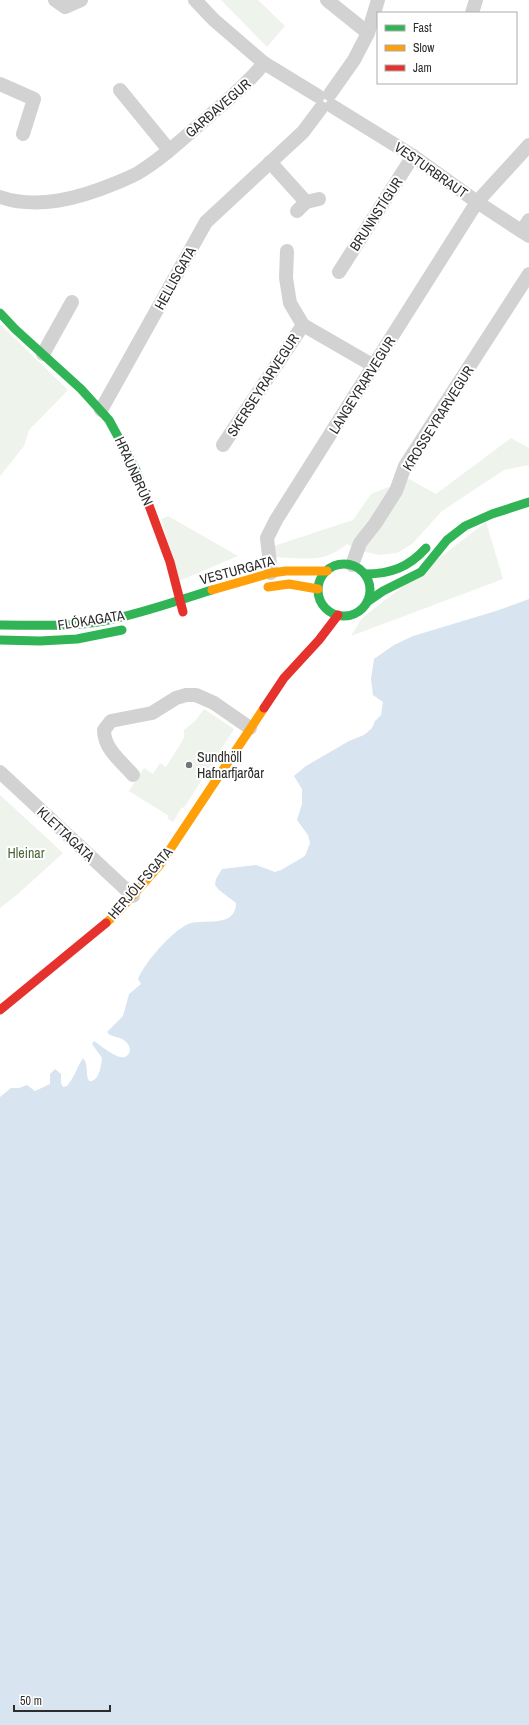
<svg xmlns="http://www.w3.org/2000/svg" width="529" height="1725" viewBox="0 0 529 1725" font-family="'Archivo Narrow',sans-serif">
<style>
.green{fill:#eef3eb}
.water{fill:#d8e4f0}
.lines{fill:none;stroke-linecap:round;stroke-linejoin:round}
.street{stroke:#d2d2d2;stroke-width:14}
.fast{stroke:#30b455;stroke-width:9}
.slow{stroke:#ff9f0a;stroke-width:9}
.jam{stroke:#e5322d;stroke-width:9}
.poi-dot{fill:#767676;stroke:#fff;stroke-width:1.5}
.labels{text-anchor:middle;stroke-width:4;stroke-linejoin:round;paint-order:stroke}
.street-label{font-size:14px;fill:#2d2d2d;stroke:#fff}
.poi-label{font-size:14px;fill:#2d2d2d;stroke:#fff;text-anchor:start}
.park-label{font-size:14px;fill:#4c663c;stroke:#fff}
</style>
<rect width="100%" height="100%" fill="#fff"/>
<!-- green -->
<g class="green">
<path d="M221,0H258L285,26L267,47Z"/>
<path d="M0,324L68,390L29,430L24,446L0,476Z"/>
<path d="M511,438L529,448V465L504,470L442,511L412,544L397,553L379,555L361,551L347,544C324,564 304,558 275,557L271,547L353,520L371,494L409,479L436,494Z"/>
<path d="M168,516L238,556L179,581L161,519Z"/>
<path d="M486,522L503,579L351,636L362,618Z"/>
<path d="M204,709L234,729L184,808L182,807L173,822L167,818L169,816L129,791L144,768L153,774L160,763L166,767L184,738V730L196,720Z"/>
<path d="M0,795L63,853L19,893L0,908Z"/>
</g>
<!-- water -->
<path class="water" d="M529,599V1725H0V1097L11,1088H19L27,1085L35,1091L50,1084V1074L55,1069L61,1074V1083L63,1087L67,1086C74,1078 77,1067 83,1058C89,1064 85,1074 89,1081C99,1082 101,1067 102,1058L92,1044L94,1041C101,1045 126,1069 130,1050C130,1047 128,1044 126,1042C121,1036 111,1038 107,1032L123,1016L129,994L141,984L138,979C145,962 170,934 186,925C201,917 236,930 236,903L219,890L215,885L216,879L222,869L256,865L275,872L281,870L305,856L310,843L308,835L297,820L302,804V789L294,776L306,766L349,741L364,735L372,728L375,721L381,715L383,702L373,695L371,679L374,659L394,645L413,636L496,611Z"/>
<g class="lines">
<!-- street -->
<g class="street">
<path d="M55,0L65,7L81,0"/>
<path d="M195,0L214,20L264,63L318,96"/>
<path d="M327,0L368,33"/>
<path d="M472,13L476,0"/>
<path d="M0,84L34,99L23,134"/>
<path d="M120,90L169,150"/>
<path d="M330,94L354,60L368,33L378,0"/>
<path d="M332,106L413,156L477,202L529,236"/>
<path d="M270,162L306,202L297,211"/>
<path d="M0,197C38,210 80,198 116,183C123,180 131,177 138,173C163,158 185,137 207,118C227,100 248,84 264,63"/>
<path d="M306,202L319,199"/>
<path d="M522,231L529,220"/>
<path d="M287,251L286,278L290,303L303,325L374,366"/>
<path d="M339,272L413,156"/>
<path d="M43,354L72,302"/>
<path d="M101,410L206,222L303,132L321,108"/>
<path d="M223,445L303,325"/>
<path d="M352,565L360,543L375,524L396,491L405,466L529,274"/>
<path d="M271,573L267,538L276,520L477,202L529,145"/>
<path d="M0,772L133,896"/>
<path d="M133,775C121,761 104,749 104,730L111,721L152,713L176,698L186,695H196L214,703L250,728"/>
</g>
<!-- fast -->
<g class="fast">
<path d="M0,313L15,329L81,389L109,420L136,470L147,500"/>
<circle cx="344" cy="590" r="26"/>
<path d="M365,574C391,574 409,567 426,548"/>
<path d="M367,602L383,591L421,572L447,540L465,526L492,514L529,502"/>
<path d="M0,625C34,625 70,627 104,621C141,614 176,601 212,590"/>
<path d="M0,640L40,641L77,639L122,630"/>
</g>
<!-- slow -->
<g class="slow">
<path d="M268,587L289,584L318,589"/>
<path d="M212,590L271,573L286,571H327"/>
<path d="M106,923L117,913L159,866L264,708"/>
</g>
<!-- jam -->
<g class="jam">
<path d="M147,500L170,562L183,612"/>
<path d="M264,708L284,678L319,640L338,615"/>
<path d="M0,1010L106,923"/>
</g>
</g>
<!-- markers -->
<circle class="poi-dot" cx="189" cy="765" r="4"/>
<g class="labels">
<!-- street labels -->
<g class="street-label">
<text transform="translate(218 108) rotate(-41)" y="5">GARÐAVEGUR</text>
<text transform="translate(431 170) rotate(35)" y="5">VESTURBRAUT</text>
<text transform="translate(376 214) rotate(-57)" y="5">BRUNNSTÍGUR</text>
<text transform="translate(175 278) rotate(-61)" y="5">HELLISGATA</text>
<text transform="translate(263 385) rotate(-57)" y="5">SKERSEYRARVEGUR</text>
<text transform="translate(362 385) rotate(-58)" y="5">LANGEYRARVEGUR</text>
<text transform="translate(438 418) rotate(-58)" y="5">KROSSEYRARVEGUR</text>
<text transform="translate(134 471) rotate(66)" y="5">HRAUNBRÚN</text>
<text transform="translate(237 570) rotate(-15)" y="5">VESTURGATA</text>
<text transform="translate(91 620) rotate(-9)" y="5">FLÓKAGATA</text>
<text transform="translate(66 834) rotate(43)" y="5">KLETTAGATA</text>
<text transform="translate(140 883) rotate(-49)" y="5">HERJÓLFSGATA</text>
</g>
<!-- poi labels -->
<g class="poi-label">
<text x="197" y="762">Sundhöll<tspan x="197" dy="16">Hafnarfjarðar</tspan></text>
</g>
<!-- park labels -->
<g class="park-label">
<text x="26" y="858">Hleinar</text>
</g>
</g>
<!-- legend -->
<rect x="377" y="12" width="140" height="72" fill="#ffffff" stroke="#ababab"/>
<rect x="385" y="25" width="20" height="6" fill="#30b455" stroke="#ababab"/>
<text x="413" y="32" font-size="12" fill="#2d2d2d">Fast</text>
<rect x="385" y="45" width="20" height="6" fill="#ff9f0a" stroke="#ababab"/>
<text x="413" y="52" font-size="12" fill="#2d2d2d">Slow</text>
<rect x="385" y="65" width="20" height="6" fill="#e5322d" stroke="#ababab"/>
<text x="413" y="72" font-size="12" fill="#2d2d2d">Jam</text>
<!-- scale -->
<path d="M14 1705v6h96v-6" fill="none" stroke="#2d2d2d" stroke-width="2"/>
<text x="20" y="1705" font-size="12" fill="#2d2d2d" stroke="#ffffff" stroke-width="3" paint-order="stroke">50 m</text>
</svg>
